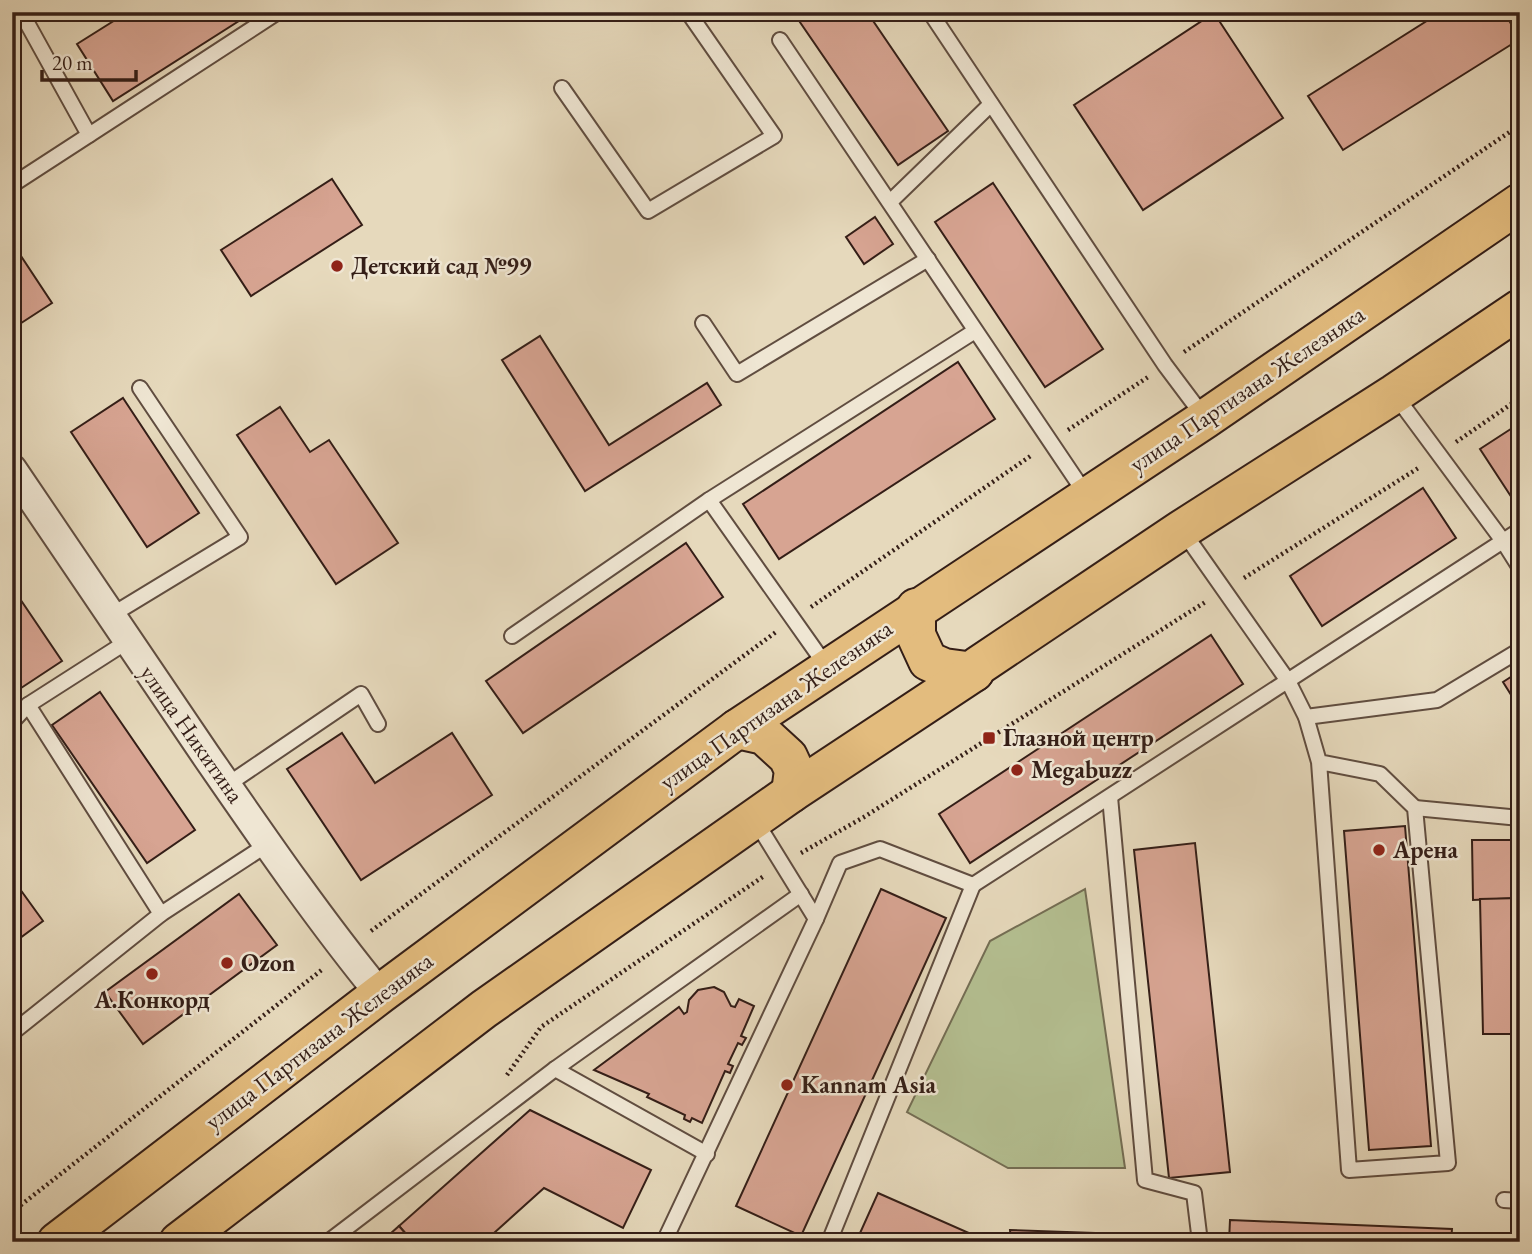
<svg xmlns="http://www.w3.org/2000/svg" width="1532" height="1254" viewBox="0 0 1532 1254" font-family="'EB Garamond',serif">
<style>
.green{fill:#b4bf91;stroke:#746e54;stroke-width:2}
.building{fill:#d7a492;stroke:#341e17;stroke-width:2}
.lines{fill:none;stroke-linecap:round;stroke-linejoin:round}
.service-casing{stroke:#604d40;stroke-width:18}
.minor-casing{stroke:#604d40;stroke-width:32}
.primary-casing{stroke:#341e17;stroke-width:42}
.path{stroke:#341e17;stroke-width:4.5;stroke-dasharray:2 3.5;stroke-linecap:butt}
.service{stroke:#efe6d3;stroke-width:14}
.minor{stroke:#efe6d3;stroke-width:28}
.primary{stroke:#e3bc7e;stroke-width:38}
.poi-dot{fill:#8f2418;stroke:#efe6d3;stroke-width:2.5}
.labels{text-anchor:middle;stroke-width:5;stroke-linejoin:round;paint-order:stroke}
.poi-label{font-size:24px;font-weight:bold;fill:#341e17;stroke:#efe6d3;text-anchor:start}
.street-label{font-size:24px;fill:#341e17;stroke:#efe6d3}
</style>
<rect width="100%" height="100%" fill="#e6d9bc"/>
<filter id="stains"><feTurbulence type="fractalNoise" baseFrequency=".00286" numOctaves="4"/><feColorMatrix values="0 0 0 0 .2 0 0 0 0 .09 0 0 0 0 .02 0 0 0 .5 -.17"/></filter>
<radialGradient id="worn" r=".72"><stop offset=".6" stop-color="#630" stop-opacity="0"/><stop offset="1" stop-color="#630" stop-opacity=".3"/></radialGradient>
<!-- green -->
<path class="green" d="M1085,889L1125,1168H1008L907,1112L990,941Z"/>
<!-- building -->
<g class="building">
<path d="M128,12H253L113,101L77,44Z"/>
<path d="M793,12H867L948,131L898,165Z"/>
<path d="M1441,12H1504L1520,39L1343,150L1308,96Z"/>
<path d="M1214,13L1283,118L1143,210L1074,105Z"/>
<path d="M332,179L362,225L251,296L221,250Z"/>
<path d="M993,183L1103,349L1045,387L935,222Z"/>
<path d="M875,217L893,244L864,264L846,237Z"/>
<path d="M15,247L52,303L12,329V249Z"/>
<path d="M540,336L609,445L707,383L721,405L585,491L502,360Z"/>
<path d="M958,362L995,419L779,559L743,504Z"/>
<path d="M123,398L199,513L147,547L71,432Z"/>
<path d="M280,407L310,452L329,440L398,543L336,584L237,435Z"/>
<path d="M1520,423V494L1512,498L1480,449Z"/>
<path d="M1423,488L1456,538L1322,626L1290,576Z"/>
<path d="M686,543L723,597L523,733L486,681Z"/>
<path d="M12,587L62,661L12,694Z"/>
<path d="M1211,635L1243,684L970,863L939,814Z"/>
<path d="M1520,671V704L1518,706L1503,682Z"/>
<path d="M100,692L195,830L147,863L52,725Z"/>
<path d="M342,733L375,783L452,733L492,795L361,880L287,769Z"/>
<path d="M1405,826L1431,1146L1369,1150L1344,831Z"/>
<path d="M1472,840H1520V898L1473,900Z"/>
<path d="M1195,843L1230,1172L1169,1178L1134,850Z"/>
<path d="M12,878L43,921L12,944Z"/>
<path d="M881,889L946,918L801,1236L736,1206Z"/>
<path d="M239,894L277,945L143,1044L105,992Z"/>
<path d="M1520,898V1034H1483L1480,899Z"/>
<path d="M714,987L724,992L731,1006L735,1007L739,999L754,1006L741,1036L746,1038L742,1045L738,1043L728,1064L733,1066L730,1073L725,1071L702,1123L692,1118L690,1122L684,1119L685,1115L647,1097L649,1094L594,1070L679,1007L684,1014L687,1012L689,1000L698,990Z"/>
<path d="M530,1110L651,1170L623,1228L544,1188L484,1242H413L399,1226Z"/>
<path d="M878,1193L978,1237L976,1242H856Z"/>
<path d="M1230,1220L1452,1229L1451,1242H1229Z"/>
<path d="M399,1226L413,1242H381Z"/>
<path d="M1010,1230L1181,1236V1242H1011Z"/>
</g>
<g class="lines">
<defs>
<g id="service">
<path d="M930,12L1165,365L1204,417"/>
<path d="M780,40L1087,496"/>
<path d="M562,88L648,211L774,136L688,12"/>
<path d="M89,135L278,12"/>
<path d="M12,185L89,135L21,12"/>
<path d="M890,202L991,104"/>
<path d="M703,323L737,374L928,259"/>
<path d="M1395,395L1503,541L1520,568"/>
<path d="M709,500L827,667"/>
<path d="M1182,530L1288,681L1306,717L1319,762L1349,1170L1448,1163L1415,808L1380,774L1319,762"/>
<path d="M110,616L240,537L140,388"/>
<path d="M512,636L709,500L975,331"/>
<path d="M28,705L161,914"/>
<path d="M1306,717L1437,700L1520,650"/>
<path d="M12,722L28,705L128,641"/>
<path d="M227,785L361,694L378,724"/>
<path d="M1110,797L1145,1180L1194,1193L1200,1242"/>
<path d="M1415,808L1520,818"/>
<path d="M973,885L1520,530"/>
<path d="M816,919L840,863L880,849L973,885L829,1242"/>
<path d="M12,1033L161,914L268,844"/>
<path d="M555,1069L707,1154"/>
<path d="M1504,1200L1520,1201"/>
<path d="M328,1242L555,1069L801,894"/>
<path d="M664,1242L816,919L755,820"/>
</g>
<path id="minor" d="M12,469C76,564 140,659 205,754C261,835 317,917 380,994"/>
<g id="primary">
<path d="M916,608V635L928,661L944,668L974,672"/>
<path d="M737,729L764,735L788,757L794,770L791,793"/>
<path d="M57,1242L380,994L737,729L1205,419L1520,203"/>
<path d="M179,1242L484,1009L791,793L974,672L978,666L1181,530L1394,394L1520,309"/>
</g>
</defs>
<!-- service casing -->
<use href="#service" class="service-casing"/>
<!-- minor casing -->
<use href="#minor" class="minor-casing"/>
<!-- primary casing -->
<use href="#primary" class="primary-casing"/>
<!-- path -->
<g class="path">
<path d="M1184,352L1520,125"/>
<path d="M1068,430L1148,377"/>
<path d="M1456,442L1520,398"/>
<path d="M1244,578L1420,467"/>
<path d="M811,607L1032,455"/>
<path d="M801,853L864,817L1207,601"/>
<path d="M371,931L776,632"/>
<path d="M507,1075L541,1027L764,876"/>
<path d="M12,1212L323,969"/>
</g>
<!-- service -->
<use href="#service" class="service"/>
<!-- minor -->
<use href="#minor" class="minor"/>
<!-- primary -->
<use href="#primary" class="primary"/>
</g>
<!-- markers -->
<g class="poi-dot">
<circle cx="337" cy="266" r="7"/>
<rect x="982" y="731" width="14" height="14" rx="3.5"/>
<circle cx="1017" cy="770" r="7"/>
<circle cx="1379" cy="850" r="7"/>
<circle cx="227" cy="963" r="7"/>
<circle cx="152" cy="974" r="7"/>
<circle cx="787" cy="1085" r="7"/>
</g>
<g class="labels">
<!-- poi labels -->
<g class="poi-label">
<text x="351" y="274">Детский сад №99</text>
<text x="1003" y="746">Глазной центр</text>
<text x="1031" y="778">Megabuzz</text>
<text x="1393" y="858">Арена</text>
<text x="241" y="971">Ozon</text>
<text x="152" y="1008" text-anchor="middle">А.Конкорд</text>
<text x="801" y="1093">Kannam Asia</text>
</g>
<!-- street labels -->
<g class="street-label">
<text transform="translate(1247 389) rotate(-34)" y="8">улица Партизана Железняка</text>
<text transform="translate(776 705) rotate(-35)" y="8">улица Партизана Железняка</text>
<text transform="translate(192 734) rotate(55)" y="8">улица Никитина</text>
<text transform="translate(319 1041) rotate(-37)" y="8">улица Партизана Железняка</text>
</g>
</g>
<!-- margin -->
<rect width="1532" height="1254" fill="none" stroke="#e6d9bc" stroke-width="42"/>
<rect x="14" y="14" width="1504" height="1226" fill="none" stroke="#341e17" stroke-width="3.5"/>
<rect x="21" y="21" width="1490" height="1212" fill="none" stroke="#341e17" stroke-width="2"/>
<!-- scale -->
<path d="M42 70v10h94v-10" fill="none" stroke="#341e17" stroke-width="3.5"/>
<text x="52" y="70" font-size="21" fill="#341e17" stroke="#efe6d3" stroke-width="5" paint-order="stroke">20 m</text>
<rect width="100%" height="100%" filter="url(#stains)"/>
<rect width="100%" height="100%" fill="url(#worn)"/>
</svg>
